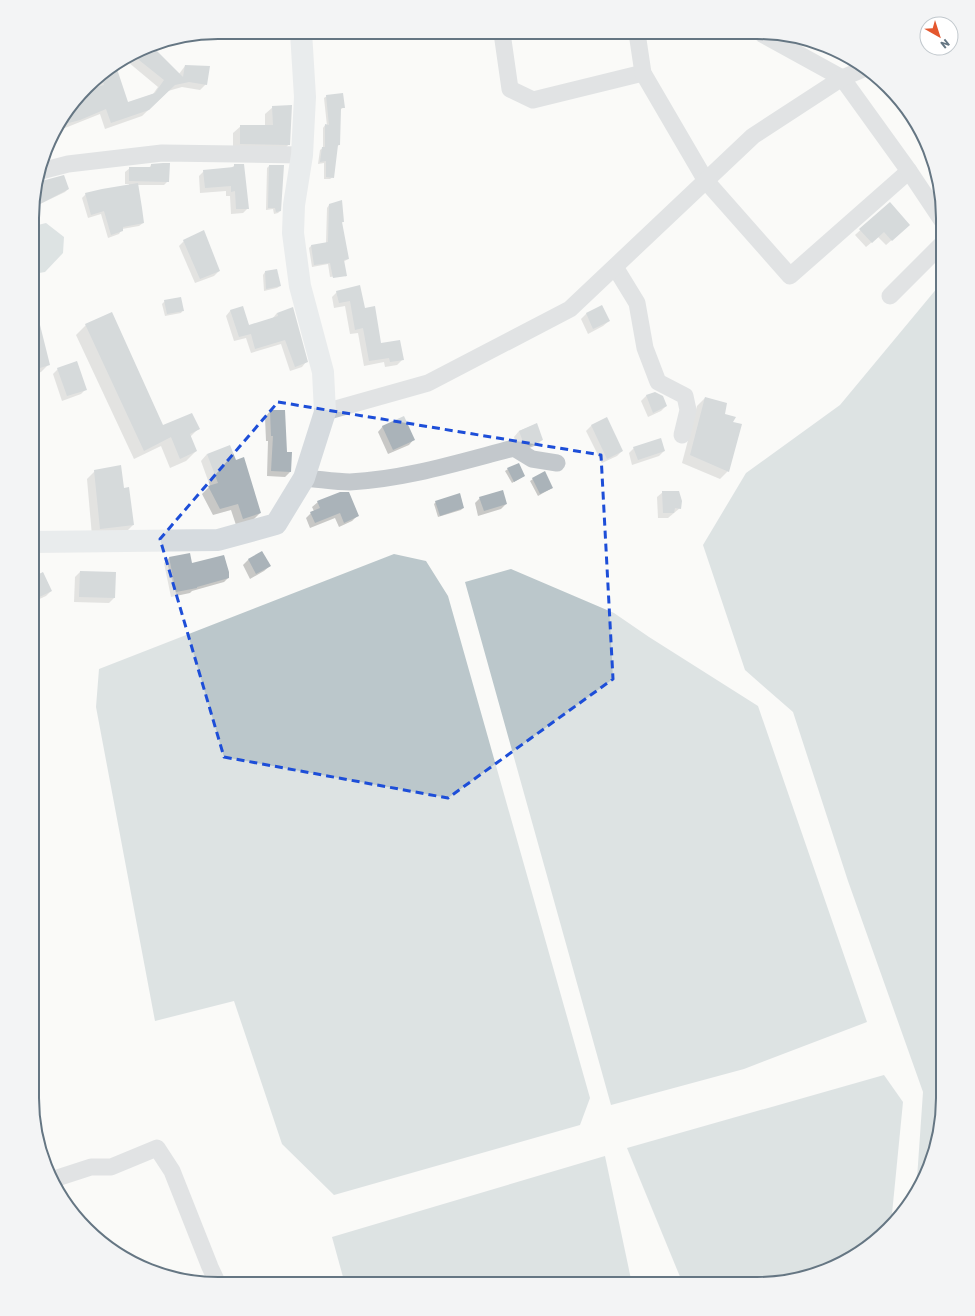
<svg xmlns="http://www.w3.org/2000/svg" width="975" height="1316" viewBox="0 0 975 1316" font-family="Rubik,sans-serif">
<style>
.water{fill:#bbc7cb}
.shadow{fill:#0003}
.building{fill:#aab3b9}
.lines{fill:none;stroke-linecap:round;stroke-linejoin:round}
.street{stroke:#c3c8cc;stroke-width:17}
.secondary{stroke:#d6dbdf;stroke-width:22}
.marked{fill:none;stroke:#1d4ed8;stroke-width:3;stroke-dasharray:8 5;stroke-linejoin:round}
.rim{fill:none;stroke:#657683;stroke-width:2}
</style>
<rect width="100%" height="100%" fill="#fafaf8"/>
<!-- water -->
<g class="water">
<path d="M46,223L64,237L63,253L45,272L33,274L34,226Z"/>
<path d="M943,281V1110L933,1158L916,1193L923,1092L848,881L793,712L745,670L703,545L746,473L840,405Z"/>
<path d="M394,554L426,561L448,596L590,1098L580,1125L334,1195L282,1144L234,1001L155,1021L96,707L99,669Z"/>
<path d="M511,569L614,613L649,637L758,706L867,1022L744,1069L611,1105L465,582Z"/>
<path d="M884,1075L903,1102L891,1224L880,1238L839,1265L757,1284H683L627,1148Z"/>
<path d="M605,1156L632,1284L380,1283L343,1277L332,1237Z"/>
</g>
<!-- shadow -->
<g class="shadow">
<path d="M321,32H330L321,34Z"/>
<path d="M153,48L179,74L185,66L206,84L200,90L182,87L168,91L142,116L105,129L100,114L55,132L57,125L85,92L98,88L95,79L96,78L115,67L128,104L153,94L158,87L128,62L135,56Z"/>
<path d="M327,96L344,107L340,110L339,145L336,147L333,177L330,179H324V163L318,164L320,150L323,148V128L325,125L327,126L324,98Z"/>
<path d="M273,107L289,144L282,152L233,151V133L241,126H265V114Z"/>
<path d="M151,165L168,181L164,185H137L143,223L139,226L122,229L119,234L108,238L101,214L88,218L82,198L86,194L129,186V184H125V172L130,168H149Z"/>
<path d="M235,165L248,208L243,213L231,214L230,196H226V191L200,193L199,176L204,171L231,168Z"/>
<path d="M269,166L280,211L278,213L274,214L273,209L266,210L267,168Z"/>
<path d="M63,177L68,189L65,192L34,207V194L37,183Z"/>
<path d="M890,203L903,230L886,245L878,237L866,247L855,235Z"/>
<path d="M329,205L343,222L341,223L348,259L343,262L346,275L345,277V275L330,277L328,264L312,267L309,248L311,246L326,243L327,208Z"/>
<path d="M184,241L219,271L214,276L195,283L179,246Z"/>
<path d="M265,272L280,286L277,288L264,291L263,275Z"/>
<path d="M337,292L364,309L380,344L402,360L397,365L385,367L384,362L364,366L358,333L350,334L345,306L334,308L332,297Z"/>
<path d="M165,301L183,310L181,313L165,316L162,304Z"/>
<path d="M602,306L609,321L603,326L588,334L581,319L586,314Z"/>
<path d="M242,307L249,326L272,319L277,313L306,362L302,367L290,371L281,344L251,353L246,338L234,341L226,316L230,311Z"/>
<path d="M33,322L49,364L41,372L33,375Z"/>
<path d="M86,325L163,426L198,429L190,437L196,451L186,461L170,468L161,446L134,459L76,335Z"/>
<path d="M58,369L86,389L81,394L62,401L53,374Z"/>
<path d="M655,393L666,406L661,411L648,417L641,401L646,396Z"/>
<path d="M705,398L732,422L728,471L720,479L682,463L697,406Z"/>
<path d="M270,411L286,453L290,472L285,477L267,476L268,441H266L265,417Z"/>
<path d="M607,419L622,451L617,456L602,463L586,431L591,426Z"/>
<path d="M536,424L542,440L537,445L524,450L518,447L514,437L519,431Z"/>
<path d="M383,426L414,439L409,445L388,454L378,432Z"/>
<path d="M634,448L664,451L659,456L632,465L629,453Z"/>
<path d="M207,454L260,513L253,520L236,525L231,510L213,515L202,494L210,486L201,461Z"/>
<path d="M508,469L524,476L512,483L505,471Z"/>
<path d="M95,471L123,489L133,525L125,533L92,536L87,479Z"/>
<path d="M533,479L552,488L538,496L530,481Z"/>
<path d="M663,492L680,508L668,518H658L657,497Z"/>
<path d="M33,494L36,505L33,508Z"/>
<path d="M480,498L506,504L501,509L478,516L475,503Z"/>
<path d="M318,502L357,516L352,521L339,527L335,518L310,528L306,518L311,513L314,511L312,507Z"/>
<path d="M436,502L463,508L461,510L438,517L434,504Z"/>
<path d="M262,552L270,566L264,571L250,579L243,565L248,560Z"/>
<path d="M189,554L191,565L224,556L229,577L224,582L192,591L190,593L171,597L164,563L169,558Z"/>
<path d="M80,572L114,598L109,603L74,602L75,577Z"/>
<path d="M43,573L51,591L46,596L33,602V578Z"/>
</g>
<!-- building -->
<g class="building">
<path d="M153,47L183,77L185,65L210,66L207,85L189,82L175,85L149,110L111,123L106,109L80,120L57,126L86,90L104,85L101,75L116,66L128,102L155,93L164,80L134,56Z"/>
<path d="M343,93L345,108H341L340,145H338L334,178L326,177V161L320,162L322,147H325V124L329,125L326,95Z"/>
<path d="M292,105L290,145L240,144V125H273L272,106Z"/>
<path d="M163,163H170L169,182L129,181V167H151V164Z"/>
<path d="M234,164H244L249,209H236L235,191L231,192V186L205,188L203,170L234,167Z"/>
<path d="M269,165H284L281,211L276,212L275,208H268Z"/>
<path d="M64,175L69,189L34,207V194L38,182Z"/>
<path d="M138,183L142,208L144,223L123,227V231L111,235L104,211L91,215L85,193L102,189Z"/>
<path d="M342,200L344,222H342L349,259L344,260L347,276L333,278L330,263L314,265L311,245L328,242L329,204Z"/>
<path d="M890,202L910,225L892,241L884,232L872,243L859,229Z"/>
<path d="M204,230L220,271L200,279L183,240Z"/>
<path d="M277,269L281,286L266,289L265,271Z"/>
<path d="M360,285L365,308L375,306L381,343L400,340L404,360L390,362L389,358L369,361L363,328L355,330L350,301L339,303L336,291Z"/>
<path d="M181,297L184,311L167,314L164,300Z"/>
<path d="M602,305L610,321L593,329L586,313Z"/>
<path d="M243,306L249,325L278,316L277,313L293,307L308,362L295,367L285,340L255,349L251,334L239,337L230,310Z"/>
<path d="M112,312L163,425L192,413L200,429L190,434L197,451L180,459L171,437L144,451L85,324Z"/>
<path d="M33,317H38L50,365L33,370Z"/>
<path d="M77,361L87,390L67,396L57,368Z"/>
<path d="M655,392L663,396L667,406L653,413L646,395Z"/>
<path d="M705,397L727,403L725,414L736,417L733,422L742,424L729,472L690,455Z"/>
<path d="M270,410H285L287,452H292L291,472L271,471L273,436H271Z"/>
<path d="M404,416L415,440L393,450L382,426Z"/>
<path d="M607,417L623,451L607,459L591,425Z"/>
<path d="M537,423L543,440L530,446L523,442L519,431Z"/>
<path d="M661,438L665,451L638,460L633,447Z"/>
<path d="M230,445L236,460L244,457L261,513L243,519L238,504L220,509L208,486L218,483L207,454Z"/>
<path d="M519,463L525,476L514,482L507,468Z"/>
<path d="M121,465L124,488L129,487L134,525L100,529L94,470Z"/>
<path d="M545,471L553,488L540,494L532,478Z"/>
<path d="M503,490L507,504L484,511L479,497Z"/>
<path d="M662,491H679L682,501L681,509L675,508L674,513H663Z"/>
<path d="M340,492H349L359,516L344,523L340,513L315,523L310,512L320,508L317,501Z"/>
<path d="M460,493L464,508L440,516L435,501Z"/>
<path d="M262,551L271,566L256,574L248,559Z"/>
<path d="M190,553L192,563L224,555L229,572V578L197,587V588L176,592L169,557Z"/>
<path d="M80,571L116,572L115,598L79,597Z"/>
<path d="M43,572L52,591L33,600V577Z"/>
</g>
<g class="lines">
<!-- street -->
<g class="street">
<path d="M502,33L510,89L533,100L643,73"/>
<path d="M637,33L643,73L706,181L790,276L909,171"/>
<path d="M762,34L842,78L909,171L943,222"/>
<path d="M41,171L68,164L162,153L302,155"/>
<path d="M615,267L637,303L645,348L658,382L685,396L688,410L682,435"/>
<path d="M890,296L943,243"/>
<path d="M325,412L428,383L570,309L753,136L842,78L866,68"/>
<path d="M304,478C319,479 335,482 350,482C406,479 460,462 514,448L532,459L557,463"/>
<path d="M51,1180L91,1167H111L157,1148L172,1171L210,1267L217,1282"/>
</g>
<!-- secondary -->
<path class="secondary" d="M33,542L218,540L276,524L304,478L325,412L323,372L300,286L293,233L294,205L302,155L305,97L301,32"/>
</g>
<!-- marked area -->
<path d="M0 0H975V1316H0ZM278,402L601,455L613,679L448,798L224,757L160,539Z" fill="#fafaf8" fill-opacity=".55" fill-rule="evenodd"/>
<path class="marked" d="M278,402L601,455L613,679L448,798L224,757L160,539Z"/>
<!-- crop -->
<path d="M0 0H975V1316H0ZM218 39H757A179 179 0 0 1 936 218V1098A179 179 0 0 1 757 1277H218A179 179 0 0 1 39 1098V218A179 179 0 0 1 218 39Z" fill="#f3f4f5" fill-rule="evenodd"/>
<path class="rim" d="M218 39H757A179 179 0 0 1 936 218V1098A179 179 0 0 1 757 1277H218A179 179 0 0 1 39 1098V218A179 179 0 0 1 218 39Z"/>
<!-- north arrow -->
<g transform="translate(939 36) rotate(141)"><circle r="19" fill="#ffffff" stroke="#c1c8cd"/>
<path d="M0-3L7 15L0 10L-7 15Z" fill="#e4572e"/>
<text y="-6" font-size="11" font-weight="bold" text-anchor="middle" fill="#657683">N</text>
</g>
</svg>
